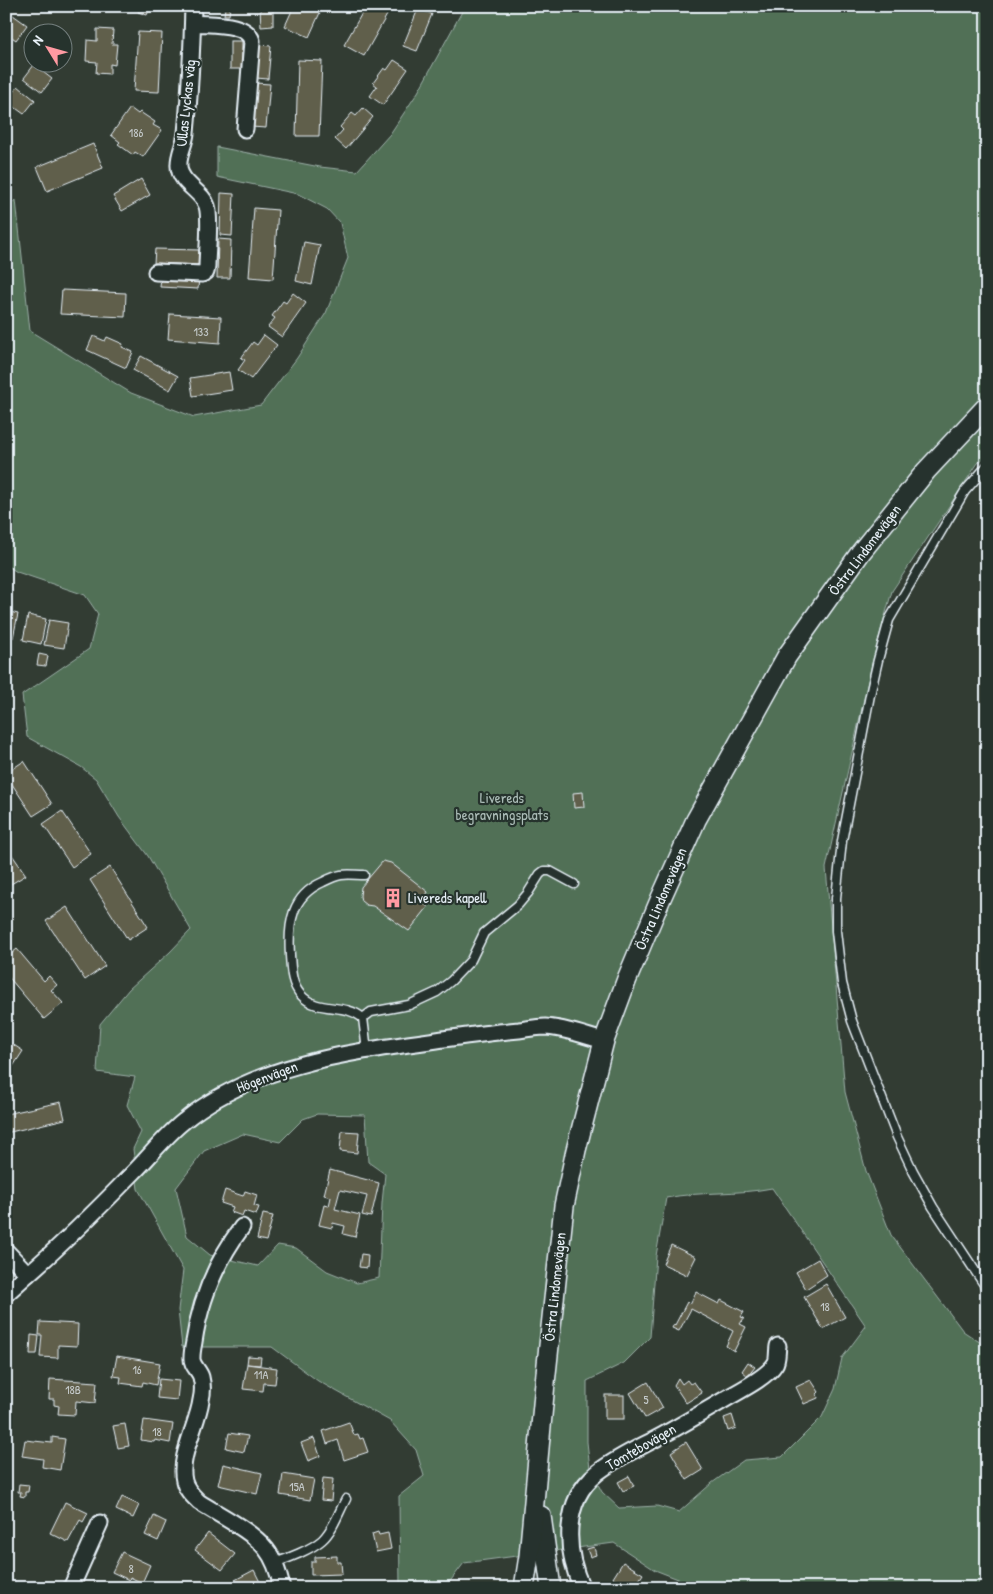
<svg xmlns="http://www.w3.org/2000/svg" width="993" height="1594" viewBox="0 0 993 1594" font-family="'Patrick Hand',sans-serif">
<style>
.green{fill:#516f57;stroke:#9cb0a8;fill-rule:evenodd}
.building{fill:#615e4b;stroke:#e8f1f8}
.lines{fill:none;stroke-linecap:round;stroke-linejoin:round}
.service-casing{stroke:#e8f1f8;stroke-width:11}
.minor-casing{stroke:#e8f1f8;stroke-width:19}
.tertiary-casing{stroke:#e8f1f8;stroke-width:22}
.service{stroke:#26332d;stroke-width:8}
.minor{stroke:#26332d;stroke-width:15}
.tertiary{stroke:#26332d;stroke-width:19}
.labels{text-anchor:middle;stroke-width:4.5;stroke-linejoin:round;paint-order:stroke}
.number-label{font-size:12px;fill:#c6cccd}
.street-label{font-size:15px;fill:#e8f1f8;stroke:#26332d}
.park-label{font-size:15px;fill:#acbdb8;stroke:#26332d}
.poi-label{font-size:15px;fill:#e8f1f8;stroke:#26332d;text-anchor:start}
</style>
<rect width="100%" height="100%" fill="#323c33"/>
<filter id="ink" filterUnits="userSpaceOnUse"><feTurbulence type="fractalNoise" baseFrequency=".02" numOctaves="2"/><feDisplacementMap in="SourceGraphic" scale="10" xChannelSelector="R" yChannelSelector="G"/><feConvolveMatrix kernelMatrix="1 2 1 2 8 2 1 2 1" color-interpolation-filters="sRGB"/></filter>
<g filter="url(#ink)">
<!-- green -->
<path class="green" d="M465,6H987V455L978,463L892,591L872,663L826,868L845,1092L866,1171L891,1235L963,1331L987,1347V1567L976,1588H920L869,1585L868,1588H701L655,1570L614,1543L464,1563L445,1588H400L399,1496L424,1476L416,1450L390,1421L318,1381L272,1347H182L178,1310L183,1270L138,1189L133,1149L141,1132L127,1105L135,1077L97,1072L100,1024L129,989L170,952L191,930L148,856L119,817L96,779L81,767L27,737L22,695L89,649L98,614L85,595L17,572L6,565V206L16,200L30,331L131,393L194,417L261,405L297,358L326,313L348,258L340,223L327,209L298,194L217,177V147L320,167L357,171L390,134L418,92ZM317,1114L365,1115L368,1162L385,1174L382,1203L379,1278L357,1283L327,1271L296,1248L278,1245L258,1266L210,1255L187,1236L176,1188L204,1151L243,1134L280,1142L303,1119ZM772,1188L866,1326L842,1358L835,1389L822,1417L782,1457L744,1460L712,1483L679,1512L657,1506L619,1508L602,1492L590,1469L587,1442V1381L624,1363L650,1337L656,1256L666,1198C701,1191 737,1195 772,1188Z"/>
<!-- building -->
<g class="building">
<path d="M141,6H151L147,15L138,12Z"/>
<path d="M294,6H323L309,37L285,26Z"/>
<path d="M366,6H392L364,56L344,45Z"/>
<path d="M260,7H273V26L261,27Z"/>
<path d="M225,8H230L229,15H224Z"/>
<path d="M418,9L432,14L417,51L403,46Z"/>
<path d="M6,10L27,25L16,40L6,33Z"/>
<path d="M97,29L113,30L112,44H117L115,65L110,64V74L96,73L97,62L86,61L87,40L97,41Z"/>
<path d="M138,32L162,33L159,92L134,91Z"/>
<rect x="230" y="41" width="12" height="28"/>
<path d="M258,45L271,46L268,79L256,78Z"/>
<path d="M298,60L322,61L319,136H296Z"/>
<path d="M394,60L408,69L383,105L370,96L377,86L373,83L384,68L387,70Z"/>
<path d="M41,62H57L52,70Z"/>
<path d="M34,65L52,79L42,92L24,78Z"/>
<path d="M255,83L270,84L266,128L251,127Z"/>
<path d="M18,86L35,100L24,114L6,101Z"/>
<path d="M130,108L138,114L140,112L155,122L153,125L162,130L143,157L135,152L133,155L118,144L120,142L111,135Z"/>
<path d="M363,108L373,117L346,149L335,139L343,130L340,127L352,113L356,116Z"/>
<path d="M93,144L103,168L47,191L37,167Z"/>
<path d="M141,179L150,195L122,211L113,196Z"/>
<path d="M221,193L234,194L232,236L220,235Z"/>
<path d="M254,208L278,210L273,279L249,277Z"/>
<path d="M218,239L231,240L230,278H217Z"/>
<path d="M304,242L320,245L312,285L296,281Z"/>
<path d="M155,249L199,250V265L154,263Z"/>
<path d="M161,276L199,278L198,289L160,287Z"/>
<path d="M62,290L126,293L125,317L60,314Z"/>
<path d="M293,293L306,303L282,337L268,327L275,318L272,316L283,301L286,303Z"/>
<path d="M170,314L221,317L220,343L168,339Z"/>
<path d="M264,335L277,345L251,379L238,370L245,360L241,358L253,342L257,345Z"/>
<path d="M93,336L105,341L107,337L123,344L122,347L133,352L126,368L87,350Z"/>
<path d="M141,356L178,376L170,390L133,370Z"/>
<path d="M229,372L232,390L193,396L190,378Z"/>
<path d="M6,611L18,614L13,638L6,637Z"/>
<path d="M28,615L46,619L41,644L23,640Z"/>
<path d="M49,620L68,623L64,648L44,645Z"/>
<path d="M39,654L48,656L46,666L37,665Z"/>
<path d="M24,761L52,804L33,816L6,775V773Z"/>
<path d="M583,792L584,807L574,808L573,793Z"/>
<path d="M62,811L91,854L72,867L43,824Z"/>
<path d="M6,846L26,875L6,887Z"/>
<path d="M383,861L391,863L428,892L423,903L428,907L409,931L373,906L366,905L361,901L360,896L361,887Z"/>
<path d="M110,867L148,927L128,940L90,880Z"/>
<path d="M67,907L105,966L85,980L46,921Z"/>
<path d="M17,949L44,981L49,976L57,985L51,990L63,1003L44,1019L6,974V958Z"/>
<path d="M6,1040L23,1051L10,1071L6,1068Z"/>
<path d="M61,1102L65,1119L6,1133V1114Z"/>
<path d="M342,1131L359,1132L357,1153L340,1151Z"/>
<path d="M330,1170L379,1183L371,1217L362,1215L367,1196L340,1190L335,1209L360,1215L355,1237L343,1234L345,1226L333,1223L332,1228L319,1225L324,1205L329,1206L331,1197L324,1195Z"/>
<path d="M225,1190L243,1196L245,1191L257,1195L254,1206L259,1207L256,1215L244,1211L242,1216L231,1212L233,1207L221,1203Z"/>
<path d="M263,1214L273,1216L266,1241L257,1239Z"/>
<path d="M671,1245L696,1257L687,1275L663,1264Z"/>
<path d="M361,1254L368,1255L367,1268L359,1267Z"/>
<path d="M818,1259L827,1275L806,1289L796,1272Z"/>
<path d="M826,1284L845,1317L823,1329L804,1297Z"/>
<path d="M696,1292L719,1304L721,1300L744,1312L741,1317L744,1318L740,1324L746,1327L734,1351L726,1346L733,1331L691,1309L679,1331L672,1328L674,1324L675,1325L687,1302L690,1304Z"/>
<path d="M40,1322L78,1324L77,1346L58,1345V1358L40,1357L42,1335H39Z"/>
<path d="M31,1335L39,1336L37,1354H30Z"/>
<path d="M117,1356L160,1363L156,1385L143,1382L142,1386L120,1383L121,1377L113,1376Z"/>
<path d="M248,1356L261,1357L260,1365L247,1364Z"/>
<path d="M748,1362L755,1367L748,1376L742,1371Z"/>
<path d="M247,1364L277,1368L275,1384L264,1383L263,1391L243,1389Z"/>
<path d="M678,1378L682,1384L687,1380L690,1384L694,1382L702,1393L686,1403L674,1385Z"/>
<path d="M50,1379L97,1382L95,1403L76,1401L75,1415L58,1414L59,1406L54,1405V1399H49Z"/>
<path d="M159,1379L179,1381L177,1400L157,1398Z"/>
<path d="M811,1380L819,1392L817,1394L818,1398L804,1404L796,1387Z"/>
<path d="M648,1382L663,1408L645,1418L630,1393Z"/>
<rect x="605" y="1395" width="19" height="24"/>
<path d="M732,1415L736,1428L728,1431L724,1418Z"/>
<path d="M144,1420L173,1424L170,1443L155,1440L154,1442L141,1440Z"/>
<path d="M349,1422L354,1435L358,1434L360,1439L363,1438L368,1452L344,1460L338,1440L327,1444L323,1431Z"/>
<path d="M125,1424L129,1446L118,1448L113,1426Z"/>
<path d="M229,1433L248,1436L244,1452L226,1448Z"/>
<path d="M52,1437L65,1439L60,1470L42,1467L43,1459L22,1456L25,1440L52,1443Z"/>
<path d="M314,1438L320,1456L308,1461L301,1443Z"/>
<path d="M686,1442L703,1470L687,1480L671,1452Z"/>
<path d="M223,1464L262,1473L257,1494L218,1485Z"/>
<path d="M283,1474L314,1479L310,1500L280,1495Z"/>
<path d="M629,1476L634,1486L623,1491L618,1482Z"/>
<path d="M323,1478L333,1479L331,1501L321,1500Z"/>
<path d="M19,1484L29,1485L28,1492H25V1497L20,1496L21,1492H18Z"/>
<path d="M122,1497L139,1505L133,1518L116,1510Z"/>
<path d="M65,1502L88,1513L83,1522L80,1520L68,1542L50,1533Z"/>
<path d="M154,1516L166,1522L158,1541L145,1535Z"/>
<path d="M378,1532L379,1535L388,1533L391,1549L376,1552L372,1534Z"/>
<path d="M208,1533L235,1554L222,1570L195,1550Z"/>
<path d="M594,1547L596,1555L590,1557L587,1549Z"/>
<path d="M122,1552L150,1565L142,1583L130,1577L129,1580L112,1572Z"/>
<path d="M337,1556V1562H341L342,1574L311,1575V1562H315V1557Z"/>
<path d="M623,1562L643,1574L634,1588H622L624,1584L613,1578Z"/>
<path d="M254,1570L263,1588H239L235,1580Z"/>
<path d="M31,1582L43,1586V1588H29Z"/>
</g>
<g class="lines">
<defs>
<g id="service">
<path d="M987,466L965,491L889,620L878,660L870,695L842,841L836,898V931L842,983L852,1021L897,1137L913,1171L933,1207L987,1289"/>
<path d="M364,875C356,875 348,874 341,875C335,876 329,879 323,882C291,896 288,924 290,955C291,969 291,984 301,995C318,1014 344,1002 363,1018L367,1051"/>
<path d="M363,1018L371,1012L409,1005L437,992L451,981L471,960L484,933L518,905L528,893L540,874L544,871H550L574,884"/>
<path d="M274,1563C287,1559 312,1549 322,1540C333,1530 339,1512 346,1499"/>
</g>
<g id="minor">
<path d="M193,23C210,25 247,22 252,41L245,129"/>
<path d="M156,272L202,274L206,272L207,267C207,252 211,219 207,206C203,192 179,183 179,166C178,155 185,144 186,133C190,91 192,48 193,6"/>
<path d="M242,1227C216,1262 200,1300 194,1342C193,1347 192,1352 192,1357C191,1365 199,1370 201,1377C203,1385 203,1392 201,1400C198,1424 178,1457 184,1481C186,1490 193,1496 199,1502C219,1515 252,1531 266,1549C275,1560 279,1574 282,1588"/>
<path d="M6,1251L28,1274C65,1242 100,1207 134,1172C150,1156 166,1135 184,1121C257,1061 361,1051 451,1038C474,1035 496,1032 519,1030C527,1029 537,1027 545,1027C565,1028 585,1036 604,1041"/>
<path d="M6,1294L28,1274"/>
<path d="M71,1588L100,1523"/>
<path d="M582,1588C565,1551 562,1501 597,1473C617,1457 641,1447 663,1435C685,1423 707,1410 729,1397C741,1390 767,1377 775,1364C778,1360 777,1351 778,1346"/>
</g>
<g id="tertiary">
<path d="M541,1516L551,1588"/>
<path d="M524,1588L529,1556L545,1383L564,1206L576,1150L604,1041L627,979L661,898L696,820L787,656L861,552L926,471L987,406"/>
</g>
</defs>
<!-- service casing -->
<use href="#service" class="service-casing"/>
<!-- minor casing -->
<use href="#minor" class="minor-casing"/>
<!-- tertiary casing -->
<use href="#tertiary" class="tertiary-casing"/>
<!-- service -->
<use href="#service" class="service"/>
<!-- minor -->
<use href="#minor" class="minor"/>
<!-- tertiary -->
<use href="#tertiary" class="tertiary"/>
</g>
</g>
<!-- icons -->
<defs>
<symbol id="building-bare" viewBox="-9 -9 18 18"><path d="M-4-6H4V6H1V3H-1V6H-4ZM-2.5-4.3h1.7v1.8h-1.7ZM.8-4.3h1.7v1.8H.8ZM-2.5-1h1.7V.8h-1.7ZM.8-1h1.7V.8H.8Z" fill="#ff9aa2" stroke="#26332d" stroke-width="2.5" paint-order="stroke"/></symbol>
</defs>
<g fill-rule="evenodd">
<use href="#building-bare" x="379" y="884" width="28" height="28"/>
</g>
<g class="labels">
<!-- number labels -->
<g class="number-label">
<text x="136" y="137">186</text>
<text x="201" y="336">133</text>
<text x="825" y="1311">18</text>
<text x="137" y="1374">16</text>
<text x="261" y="1379">11A</text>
<text x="73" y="1394">18B</text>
<text x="646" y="1404">5</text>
<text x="157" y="1436">18</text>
<text x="297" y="1491">15A</text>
<text x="131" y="1573">8</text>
</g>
<!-- street labels -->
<g class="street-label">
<text transform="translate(186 103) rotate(-84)" y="5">Ullas Lyckas väg</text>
<text transform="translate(865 550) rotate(-53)" y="5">Östra Lindomevägen</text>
<text transform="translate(661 899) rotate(-67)" y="5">Östra Lindomevägen</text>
<text transform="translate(267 1077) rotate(-21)" y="5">Högenvägen</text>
<text transform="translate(555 1287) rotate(-84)" y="5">Östra Lindomevägen</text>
<text transform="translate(641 1447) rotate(-30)" y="5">Tomtebovägen</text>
</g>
<!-- park labels -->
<g class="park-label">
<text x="502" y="803">Livereds<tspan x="502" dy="17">begravningsplats</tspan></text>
</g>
<!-- poi labels -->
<g class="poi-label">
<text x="408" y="903">Livereds kapell</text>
</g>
</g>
<!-- margin -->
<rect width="993" height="1594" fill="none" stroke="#26332d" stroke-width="25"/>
<rect x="12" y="12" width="968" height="1569" fill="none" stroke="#e8f1f8" stroke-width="2" filter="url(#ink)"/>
<!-- north arrow -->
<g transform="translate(48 48) rotate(307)"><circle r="24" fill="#26332d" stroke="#747f7e"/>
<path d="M0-4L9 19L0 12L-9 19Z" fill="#ff9aa2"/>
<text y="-8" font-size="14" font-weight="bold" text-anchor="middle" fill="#e8f1f8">N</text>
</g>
</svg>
